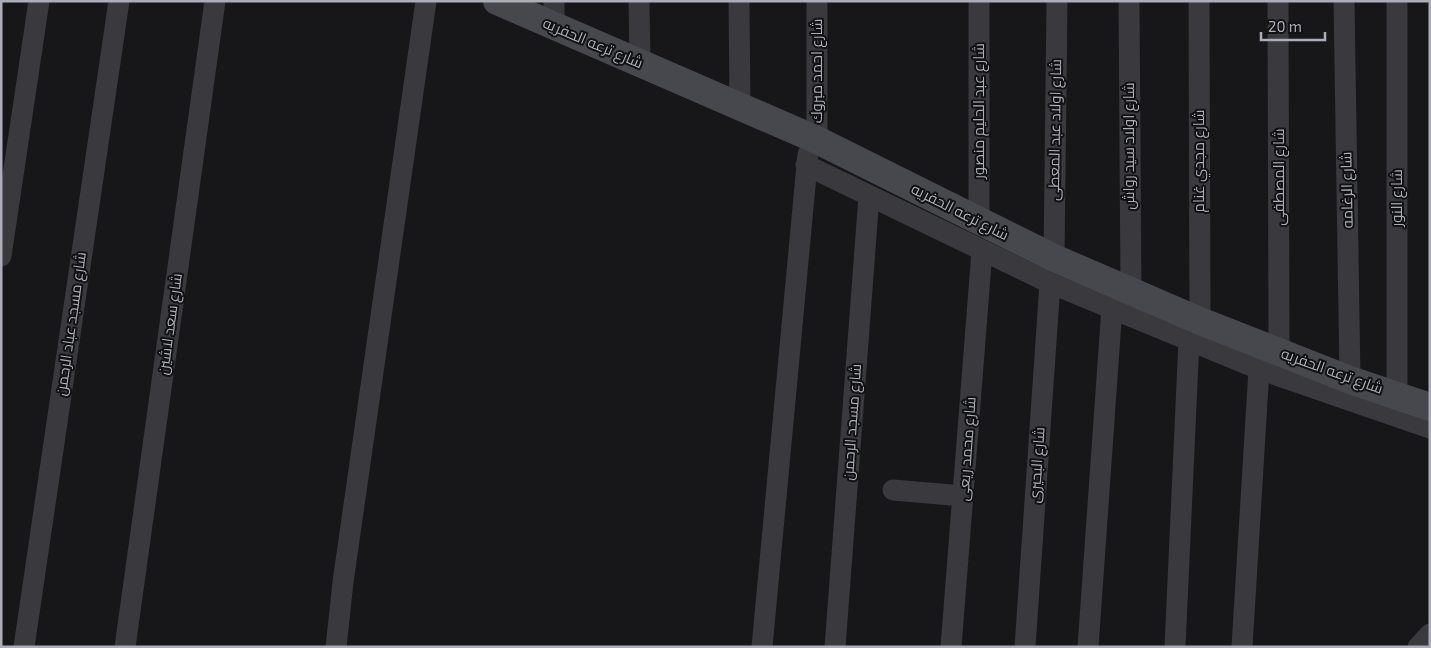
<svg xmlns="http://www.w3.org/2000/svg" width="1431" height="648" viewBox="0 0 1431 648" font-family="'Exo 2',Cairo,sans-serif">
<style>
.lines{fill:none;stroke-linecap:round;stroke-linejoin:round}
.street{stroke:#39393e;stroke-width:21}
.secondary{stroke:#47484d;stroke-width:28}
.labels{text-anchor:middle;stroke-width:4;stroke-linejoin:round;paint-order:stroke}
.street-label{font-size:15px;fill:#abaeb7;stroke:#121214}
</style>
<rect width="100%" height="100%" fill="#171719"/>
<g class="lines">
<!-- street -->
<g class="street">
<path d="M554,1V26"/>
<path d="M639,1L640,63"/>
<path d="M739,1L740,107"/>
<path d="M817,1V140"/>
<path d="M1129,1L1131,291"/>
<path d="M1199,1L1200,321"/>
<path d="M1278,1L1279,352"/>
<path d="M1344,1L1350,380"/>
<path d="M806,165L1050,283L1259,369L1430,428"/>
<path d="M979,221V1"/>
<path d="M1,256L39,1"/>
<path d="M1054,258L1057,1"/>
<path d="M1397,395V1"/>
<path d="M893,490L963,496"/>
<path d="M24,647L119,1"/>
<path d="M125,647L215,1"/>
<path d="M336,647L343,582L426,1"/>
<path d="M762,647L808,154"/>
<path d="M835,647L869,196"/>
<path d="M951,647L982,251"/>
<path d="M1025,647L1050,283"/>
<path d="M1088,647L1112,307"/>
<path d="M1175,647L1189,340"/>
<path d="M1242,647L1259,369"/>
<path d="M1418,647L1430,634"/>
</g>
<!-- secondary -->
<path class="secondary" d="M497,1L817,140L1054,258L1200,321L1350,380L1430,407"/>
</g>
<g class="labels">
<!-- street labels -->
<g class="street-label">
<text transform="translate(593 43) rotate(23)" y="5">شارع ترعه الحفريه</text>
<text transform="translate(817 71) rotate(-90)" y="5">شارع احمد مبروك</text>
<text transform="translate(979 111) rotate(-90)" y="5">شارع عبد الحليم منصور</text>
<text transform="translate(1055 130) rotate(-89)" y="5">شارع اولاد عبد المعطى</text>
<text transform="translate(1129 146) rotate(-90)" y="5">شارع اولاد سيد رواش</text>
<text transform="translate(1199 161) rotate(-90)" y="5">شارع مجدي غنام</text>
<text transform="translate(1279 177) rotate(-90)" y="5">شارع المصطفى</text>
<text transform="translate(1347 190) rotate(-91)" y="5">شارع الرغامه</text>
<text transform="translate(1397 198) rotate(-90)" y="5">شارع النور</text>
<text transform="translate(960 212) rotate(27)" y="5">شارع ترعه الحفريه</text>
<text transform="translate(71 324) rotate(-82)" y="5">شارع مسجد عباد الرحمن</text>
<text transform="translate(170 324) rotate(-82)" y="5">شارع سعد لاشين</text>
<text transform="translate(1332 371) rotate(20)" y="5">شارع ترعه الحفريه</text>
<text transform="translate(852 422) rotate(-86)" y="5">شارع مسجد الرحمن</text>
<text transform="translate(967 449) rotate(-86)" y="5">شارع محمد ريعى</text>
<text transform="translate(1037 465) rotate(-86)" y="5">شارع البحيرى</text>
</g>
</g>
<!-- border -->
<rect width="1431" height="648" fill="none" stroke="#abaeb7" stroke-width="5"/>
<!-- scale -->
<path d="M1261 32v8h64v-8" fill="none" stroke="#abaeb7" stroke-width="2.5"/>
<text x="1268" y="32" font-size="15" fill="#abaeb7" stroke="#121214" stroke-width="4" paint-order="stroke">20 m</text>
</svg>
